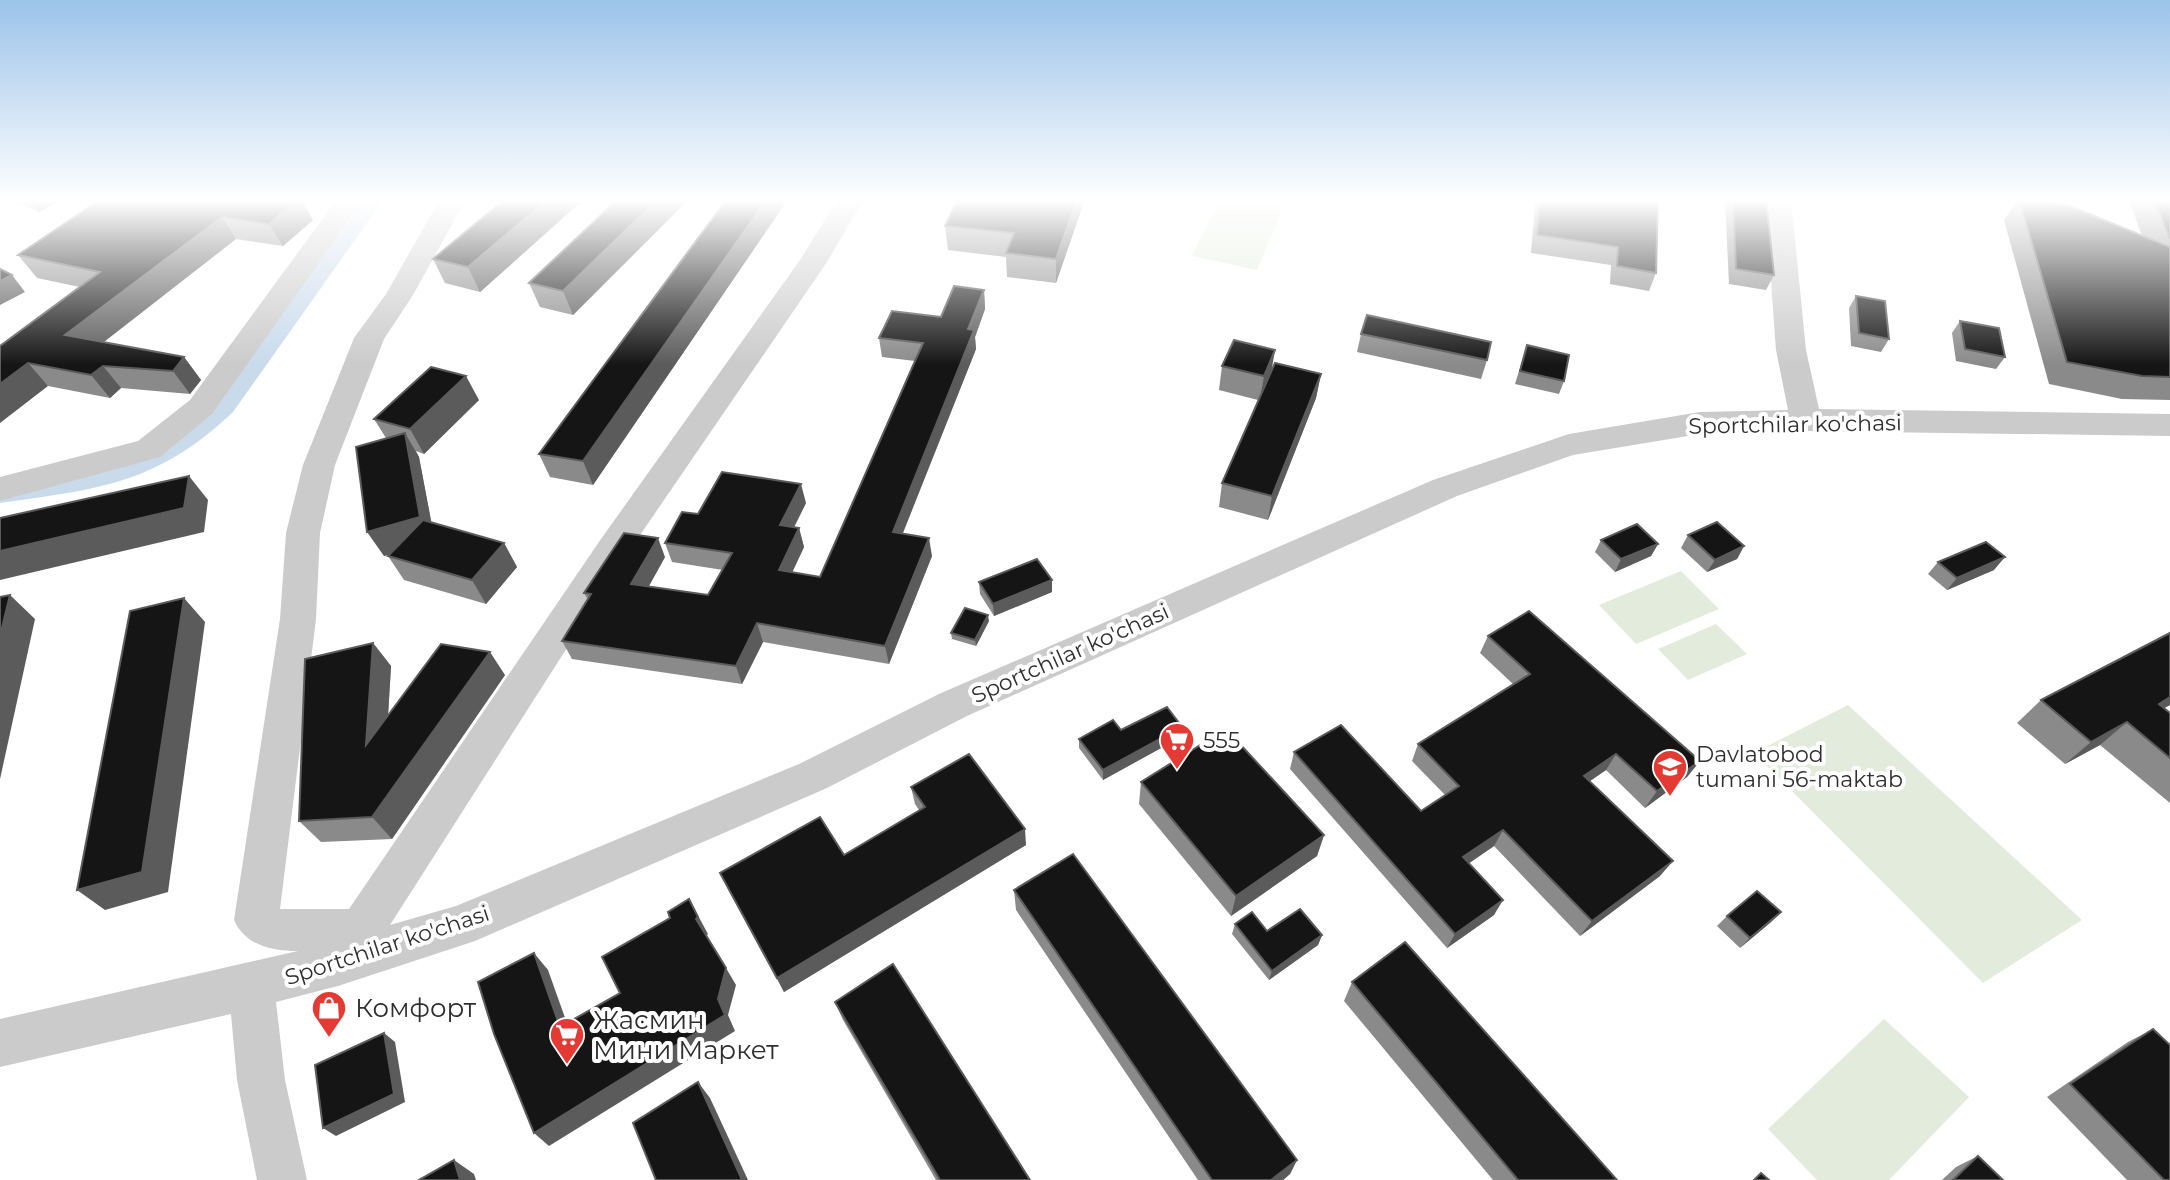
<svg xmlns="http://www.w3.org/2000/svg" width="2170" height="1180" viewBox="0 0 2170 1180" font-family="Montserrat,sans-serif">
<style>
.green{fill:#e3ecdc}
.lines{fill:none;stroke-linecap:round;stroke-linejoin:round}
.canal{fill:#c9daeb;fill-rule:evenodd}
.minor{fill:#cbcbcb;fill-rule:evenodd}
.wall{fill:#8a8a8a}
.shaded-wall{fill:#5b5b5b}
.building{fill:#151515;stroke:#5b5b5b;stroke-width:2}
.labels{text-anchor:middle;stroke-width:8;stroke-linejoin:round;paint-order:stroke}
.street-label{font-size:22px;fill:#2e2e2e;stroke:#fff}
.poi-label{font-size:22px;fill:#2e2e2e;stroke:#fff;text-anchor:start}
.near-poi-label{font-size:26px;fill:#2e2e2e;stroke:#fff;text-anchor:start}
</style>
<rect width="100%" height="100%" fill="#fff"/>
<!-- green -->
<g class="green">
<path d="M1220,199H1287L1257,270L1192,256Z"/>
<path d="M1681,571L1719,609L1636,644L1599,605Z"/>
<path d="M1716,624L1747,654L1688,680L1658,649Z"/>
<path d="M1848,705L2082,920L1983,983L1754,753Z"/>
<path d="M1884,1019L1969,1097L1889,1180H1817L1768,1129Z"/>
</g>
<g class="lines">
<!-- canal -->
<path class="canal" d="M365,199H384L233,412C157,484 99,489 0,503V485C95,473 143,469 217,402Z"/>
<!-- minor -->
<g class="minor">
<path d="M337,199H364L212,414L160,457L0,501V477L138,441L190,400Z"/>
<path d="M440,199H466L413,295L384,339L335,465L320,533L316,619L280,909H349L601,539L800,260L838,199H864L827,262L625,557L390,925L456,906L799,764L939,694L1433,480L1569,434L1700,412L1788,410L1776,350L1765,199H1791L1806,350L1819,409L2170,414V436L1806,431L1700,434L1573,455L1457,496L967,716L827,788L475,941L338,986L276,1002L285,1080L307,1180H257L237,1080L231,1014L0,1067V1019L298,951C271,951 245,945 234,920L280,619L286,533L303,465L354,338L386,294Z"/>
</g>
</g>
<!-- wall -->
<g class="wall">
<path d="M7,199H62L39,212Z"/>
<path d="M505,199H584L480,292L445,283L433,259Z"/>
<path d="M618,199H689L573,315L540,307L529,283Z"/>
<path d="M1085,199L1056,283L1007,277L1006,257L948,250L945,226Z"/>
<path d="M1537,199H1658L1656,273L1649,291L1610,284L1611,265L1531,253L1535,206Z"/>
<path d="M1725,199H1766L1774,275L1766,290L1729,284Z"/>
<path d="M2018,199H2030L2142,236L2129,199H2170V400L2122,399L2049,384L2004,220Z"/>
<path d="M198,200L313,220L283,246L236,239L104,342L184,357L201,380L190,394L121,388L110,398L48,386L0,346L80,287L37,278L18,255Z"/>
<path d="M784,205L593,485L550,477L539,454Z"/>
<path d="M984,290L985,309L975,337L976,349L903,533L932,556L889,664L763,642L742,684L572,659L562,641L588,600L584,593L665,557L649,586L708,595L723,570L672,562L665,543L698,514L806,503L794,528H799L804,547L792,572L820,577L915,361L882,357L879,338L941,317Z"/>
<path d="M1856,296L1889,339L1881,352L1851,346L1849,308Z"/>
<path d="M1960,321L2005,357L1996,369L1956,361L1952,333Z"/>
<path d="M1361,334L1487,360L1481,379L1357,352Z"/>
<path d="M1527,345L1564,381L1559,394L1515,384Z"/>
<path d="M1222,366L1272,368L1321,374L1316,398L1268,520L1219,507L1222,483L1258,400L1219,390Z"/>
<path d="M479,400L424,454L416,451L419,457L431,522L504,543L517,567L486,604L404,580L388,556L389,555L384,556L386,438L374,419Z"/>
<path d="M1688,535L1744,546L1737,559L1707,572L1681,548Z"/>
<path d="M1601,540L1658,544L1651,556L1615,572L1595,552Z"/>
<path d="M1938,562L1994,570L1947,590L1928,574Z"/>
<path d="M1052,580V592L994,616L980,594L979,582Z"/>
<path d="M989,621L976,646L952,639L951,633Z"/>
<path d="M2170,633V705L2164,708L2170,713V803L2100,745L2065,764L2017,723L2041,700Z"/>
<path d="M1488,636L1700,761L1687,777L1645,808L1606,770L1590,781L1660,876L1580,936L1494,846L1469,863L1494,915L1447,948L1290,769L1294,752L1421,811L1445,795L1412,761L1418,744L1513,684L1480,653Z"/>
<path d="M373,643L391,666L388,715L505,675L392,839L321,842L299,821Z"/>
<path d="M1182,727L1181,737L1103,780L1079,748V739L1121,730Z"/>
<path d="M1141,782L1324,835L1317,856L1231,916L1139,804Z"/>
<path d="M911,787L1026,845L784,992L728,889L844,855L919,810L915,804Z"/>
<path d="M1014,890L1297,1160L1290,1174L1283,1180H1198L1016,910Z"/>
<path d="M1727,916L1771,922L1740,948L1717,926Z"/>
<path d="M1235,924L1267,931L1322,935L1318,945L1269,980L1232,934Z"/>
<path d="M1352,982L1617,1180H1493L1344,1001Z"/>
<path d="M835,1002L1030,1180H936L843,1020Z"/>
<path d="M2153,1029L2170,1180H2127L2047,1097L2128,1042Z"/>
<path d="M1978,1156L2003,1180H1942L1956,1167Z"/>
</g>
<!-- shaded-wall -->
<g class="shaded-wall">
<path d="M36,199H62L39,212L31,202Z"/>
<path d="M298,199H301L313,220L283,246L269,224Z"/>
<path d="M548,199H584L480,292L468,267Z"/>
<path d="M658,199H689L573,315L563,291Z"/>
<path d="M767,199H783L784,205L593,485L583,461Z"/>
<path d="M1077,199H1085L1056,283V259Z"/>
<path d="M222,217L236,239L83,358L65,335Z"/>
<path d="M12,275L25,292L0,305V281Z"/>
<path d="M984,290L985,309L975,337L976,349L896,550L893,532Z"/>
<path d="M1275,350L1271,374L1260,400L1264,376Z"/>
<path d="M184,357L201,380L190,394L173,371Z"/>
<path d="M28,363L48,386L0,423V384Z"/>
<path d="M103,366L121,388L110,398L91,375Z"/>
<path d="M1321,374L1316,398L1268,520L1272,496Z"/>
<path d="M466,376L479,400L424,454L410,429Z"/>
<path d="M405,433L419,457L435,541L384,556L367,532Z"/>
<path d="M189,476L208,500L204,532L0,580V551Z"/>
<path d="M801,484L806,503L785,544L780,525Z"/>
<path d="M799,528L804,547L785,588L779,570Z"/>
<path d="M658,538L665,557L640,602L631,584Z"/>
<path d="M929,538L932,556L889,664L885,646Z"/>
<path d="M504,543L517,567L486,604L472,580Z"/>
<path d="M1658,544L1651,556L1615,572L1621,559Z"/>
<path d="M1744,546L1737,559L1707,572L1715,560Z"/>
<path d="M2005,557L1994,570L1947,590L1957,578Z"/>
<path d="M1052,580V592L994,616L993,604Z"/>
<path d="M10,595L35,619L0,779V636Z"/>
<path d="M184,598L205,622L168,892L105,910L77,890Z"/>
<path d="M988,615L989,621L976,646L975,640Z"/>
<path d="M757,623L763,642L742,684L736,666Z"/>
<path d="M373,643L391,666L385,767L366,745Z"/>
<path d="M490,652L505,675L392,839L372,817Z"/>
<path d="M2170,697V705L2131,726L2159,704Z"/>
<path d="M2127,722L2100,745L2065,764L2091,742Z"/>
<path d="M1182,727L1181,737L1103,780V770Z"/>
<path d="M1616,754L1606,770L1574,792L1584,776Z"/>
<path d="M1700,761L1687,777L1645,808L1657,791Z"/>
<path d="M1025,829L1026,845L784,992L777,978Z"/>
<path d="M1503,830L1494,846L1455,873L1463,857Z"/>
<path d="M1324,835L1317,856L1231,916L1236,896Z"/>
<path d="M1673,861L1660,876L1580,936L1592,921Z"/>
<path d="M689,899L708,934L706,936L696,919Z"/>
<path d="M1503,900L1494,915L1447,948L1455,934Z"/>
<path d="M1781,912L1771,922L1740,948L1750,938Z"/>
<path d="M1322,935L1318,945L1269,980L1272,971Z"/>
<path d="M534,953L548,970L574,1043L560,1027Z"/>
<path d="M726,968L736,985L728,1015L735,1031L549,1146L534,1133L718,999Z"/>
<path d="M384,1033L395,1042L405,1102L336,1136L323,1128Z"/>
<path d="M698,1082L710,1098L748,1180H742Z"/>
<path d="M454,1160L474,1174L476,1180H460Z"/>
<path d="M1297,1160L1290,1174L1283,1180H1271Z"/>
</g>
<!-- building -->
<g class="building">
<path d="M101,199H298L269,224L222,217L65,335L184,357L173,371L103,366L91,375L28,363L0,384V346L100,272L18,255Z"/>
<path d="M505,199H548L468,267L433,259Z"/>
<path d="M618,199H658L563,291L529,283Z"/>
<path d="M727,199H767L583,461L539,454Z"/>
<path d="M958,199H1077L1056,259L1006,253L1014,233L945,226Z"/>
<path d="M1540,199H1658L1656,273L1617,266L1618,247L1537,235Z"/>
<path d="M1733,199H1766L1774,275L1736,269Z"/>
<path d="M2019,199H2030L2070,206L2170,247V377L2142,376L2067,362Z"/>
<path d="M2154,199H2170V239Z"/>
<path d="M0,269L12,275L0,281Z"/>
<path d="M954,286L984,290L968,329L974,330L893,532L929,538L885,646L757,623L736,666L562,641L591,594L584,593L624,533L658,538L631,584L708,595L732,553L665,543L682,512L698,514L722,472L801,484L780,525L799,528L779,570L820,577L923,343L879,338L892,311L941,317Z"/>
<path d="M1856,296L1885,301L1889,339L1859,333Z"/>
<path d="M1367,315L1491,342L1487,360L1361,334Z"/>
<path d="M1960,321L1999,328L2005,357L1965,349Z"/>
<path d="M1234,340L1275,350L1264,376L1222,366Z"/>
<path d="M1527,345L1569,355L1564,381L1520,371Z"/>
<path d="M1275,363L1321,374L1272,496L1222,483Z"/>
<path d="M431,367L466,376L410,429L374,419Z"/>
<path d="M405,433L420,517L367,532L356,447Z"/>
<path d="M189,476L184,508L0,551V518Z"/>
<path d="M423,520L504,543L472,580L388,556Z"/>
<path d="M1717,522L1744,546L1715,560L1688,535Z"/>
<path d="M1637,524L1658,544L1621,559L1601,540Z"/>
<path d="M1986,542L2005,557L1957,578L1938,562Z"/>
<path d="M1037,559L1052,580L993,604L979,582Z"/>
<path d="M10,595L0,636V597Z"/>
<path d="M184,598L142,872L77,890L130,611Z"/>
<path d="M965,608L988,615L975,640L951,633Z"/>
<path d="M1529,611L1700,761L1657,791L1616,754L1584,776L1673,861L1592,921L1503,830L1463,857L1503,900L1455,934L1294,752L1341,725L1421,811L1459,786L1418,744L1530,674L1488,636Z"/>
<path d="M2170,633V697L2159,704L2170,713V758L2127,722L2091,742L2041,700Z"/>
<path d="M373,643L366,745L441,644L490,652L372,817L299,821L305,659Z"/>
<path d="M1167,707L1182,727L1103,770L1079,739L1113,720L1121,730Z"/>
<path d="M1226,729L1324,835L1236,896L1141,782Z"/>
<path d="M969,754L1025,829L777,978L720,873L820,817L844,855L925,807L911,787Z"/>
<path d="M1073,854L1297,1160L1271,1180H1212L1014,890Z"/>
<path d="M1757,891L1781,912L1750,938L1727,916Z"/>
<path d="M689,899L698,917L696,919L726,968L718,999L725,1015L534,1133L494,1034L478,982L534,953L560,1027L620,993L602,957L670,918L668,912Z"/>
<path d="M1300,909L1322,935L1272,971L1235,924L1252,912L1267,931Z"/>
<path d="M1405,942L1617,1180H1518L1352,982Z"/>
<path d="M893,964L1030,1180H940L835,1002Z"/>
<path d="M2153,1029L2170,1045V1180H2164L2070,1084Z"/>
<path d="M384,1033L394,1094L323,1128L315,1065Z"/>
<path d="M698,1082L742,1180H656L633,1123Z"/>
<path d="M1978,1156L2003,1180H1953Z"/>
<path d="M454,1160L460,1180H419Z"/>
<path d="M1761,1173L1769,1180H1754Z"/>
</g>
<!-- sky -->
<linearGradient id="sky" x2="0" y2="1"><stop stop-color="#9bc3e9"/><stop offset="0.55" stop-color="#fff"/><stop offset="1" stop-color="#fff" stop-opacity="0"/></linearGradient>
<rect width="2170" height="365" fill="url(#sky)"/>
<!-- icons -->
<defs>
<symbol id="supermarket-pin" viewBox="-11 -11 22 30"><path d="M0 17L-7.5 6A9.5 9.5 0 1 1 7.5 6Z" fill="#e33b33" stroke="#fff"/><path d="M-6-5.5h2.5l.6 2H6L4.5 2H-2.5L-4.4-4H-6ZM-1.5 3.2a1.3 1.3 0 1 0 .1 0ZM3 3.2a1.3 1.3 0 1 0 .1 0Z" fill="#fff"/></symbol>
<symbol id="school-pin" viewBox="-11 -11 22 30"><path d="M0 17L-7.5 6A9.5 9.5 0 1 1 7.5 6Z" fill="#e33b33" stroke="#fff"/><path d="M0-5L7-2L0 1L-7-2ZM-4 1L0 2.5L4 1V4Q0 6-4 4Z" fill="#fff"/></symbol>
<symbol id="shop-pin" viewBox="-11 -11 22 30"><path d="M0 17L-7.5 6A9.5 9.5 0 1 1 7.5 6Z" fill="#e33b33" stroke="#fff"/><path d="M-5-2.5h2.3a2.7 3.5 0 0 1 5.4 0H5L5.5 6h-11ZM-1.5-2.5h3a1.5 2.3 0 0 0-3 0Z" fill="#fff"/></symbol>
</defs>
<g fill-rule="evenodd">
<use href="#supermarket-pin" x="1157" y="720" width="40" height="54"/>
<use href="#school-pin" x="1650" y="747" width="40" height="54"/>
<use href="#shop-pin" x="309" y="988" width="40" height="54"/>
<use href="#supermarket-pin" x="547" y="1015" width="40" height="54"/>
</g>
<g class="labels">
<!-- street labels -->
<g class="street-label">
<text transform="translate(1795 424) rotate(-1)" y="8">Sportchilar ko'chasi</text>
<text transform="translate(1070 653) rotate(-24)" y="8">Sportchilar ko'chasi</text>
<text transform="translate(387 945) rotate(-18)" y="8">Sportchilar ko'chasi</text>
</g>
<!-- poi labels -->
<g class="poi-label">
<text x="1203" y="748">555</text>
<text x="1696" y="762">Davlatobod<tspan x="1696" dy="25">tumani 56-maktab</tspan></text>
</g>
<!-- near-poi labels -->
<g class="near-poi-label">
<text x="355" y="1017">Комфорт</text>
<text x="593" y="1029">Жасмин<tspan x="593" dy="30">Мини Маркет</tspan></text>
</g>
</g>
</svg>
